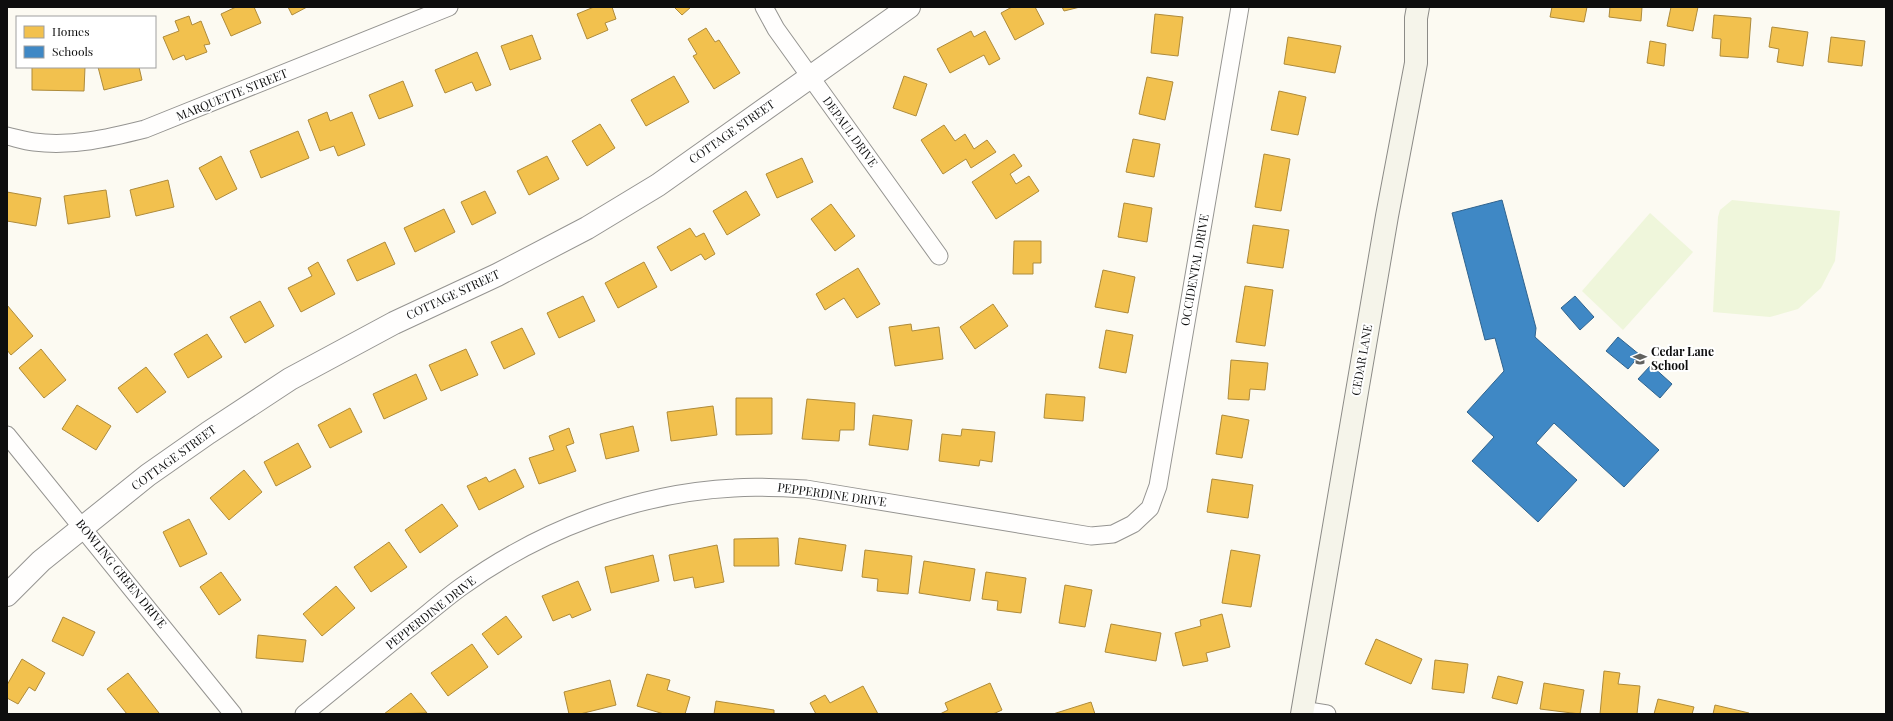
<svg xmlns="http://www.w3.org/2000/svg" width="1893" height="721" viewBox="0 0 1893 721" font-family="'Playfair Display',serif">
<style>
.pitch{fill:#eff6db}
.homes{fill:#f2c14e;stroke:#ae8b3b}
.schools{fill:#3f88c5;stroke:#30638e}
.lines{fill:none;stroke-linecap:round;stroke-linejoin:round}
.minor-casing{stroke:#959491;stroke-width:19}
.tertiary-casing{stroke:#959491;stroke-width:24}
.secondary-casing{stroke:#8c8b87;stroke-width:24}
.minor{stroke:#fffefd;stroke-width:17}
.tertiary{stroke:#fffefd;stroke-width:22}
.secondary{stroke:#f5f4ea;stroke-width:22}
.labels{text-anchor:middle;stroke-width:4;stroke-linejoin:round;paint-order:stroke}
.street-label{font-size:12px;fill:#0e0e0e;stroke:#fff}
.poi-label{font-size:12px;font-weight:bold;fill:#0e0e0e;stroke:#fff;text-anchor:start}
</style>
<rect width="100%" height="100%" fill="#fcfaf2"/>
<!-- pitch -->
<g class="pitch">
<path d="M1732,200L1840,211L1835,261L1821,288L1798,309L1770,317L1713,312L1718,217L1720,210Z"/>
<path d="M1650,213L1693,252L1623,330L1582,291Z"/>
</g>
<!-- homes -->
<g class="homes">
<path d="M236,7H254L261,23L231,36L221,14Z"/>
<path d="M288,7H307L292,15Z"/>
<path d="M594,7H612L616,19L605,23L608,30L587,39L577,14Z"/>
<path d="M674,7H691L682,15Z"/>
<path d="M1012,7H1035L1044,24L1015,40L1001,13Z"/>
<path d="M1062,7H1080L1064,11Z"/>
<path d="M1552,7H1587L1584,22L1550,17Z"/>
<path d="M1610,7H1642L1641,21L1609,17Z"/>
<path d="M1671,7H1698L1693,31L1667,26Z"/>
<path d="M1155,14L1183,17L1178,56L1151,53Z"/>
<path d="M1714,15L1751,18L1748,58L1720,56L1721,39L1712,38Z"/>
<path d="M189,16L192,25L201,21L210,44L204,45L207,52L186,60L184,55L173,60L163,37L179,31L175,21Z"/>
<path d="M1772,27L1808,32L1803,66L1777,62L1779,49L1769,47Z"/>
<path d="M706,28L715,42L719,40L740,73L714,89L693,56L697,54L688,39Z"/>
<path d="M971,31L974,37L985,31L1000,59L989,65L984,55L950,73L937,49Z"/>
<path d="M532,35L541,59L510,70L501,46Z"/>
<path d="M1288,37L1341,46L1335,73L1284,64Z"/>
<path d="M1831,37L1865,41L1862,66L1828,62Z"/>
<path d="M1650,41L1666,44L1664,66L1647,63Z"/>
<path d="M477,52L491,85L476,91L472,82L445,93L435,70Z"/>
<path d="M32,67H85L84,91L32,90Z"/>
<path d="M98,67H139L142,80L104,90Z"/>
<path d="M674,76L689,102L646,126L631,100Z"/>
<path d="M904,76L927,84L916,116L893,108Z"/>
<path d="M1147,77L1173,82L1165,120L1139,114Z"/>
<path d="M403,81L413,106L379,119L369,95Z"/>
<path d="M1279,91L1306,97L1298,135L1271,130Z"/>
<path d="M327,112L330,121L352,112L365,145L338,156L334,146L320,151L308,120Z"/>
<path d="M600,124L615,148L587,166L572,141Z"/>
<path d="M944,125L955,141L965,134L974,149L987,140L996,152L971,168L966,159L943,174L921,140Z"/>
<path d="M298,131L309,158L261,178L250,151Z"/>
<path d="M1133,139L1160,144L1154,177L1126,172Z"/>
<path d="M1014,154L1022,166L1010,174L1016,184L1029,176L1039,191L996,219L972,182Z"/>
<path d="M1264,154L1290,159L1281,211L1255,207Z"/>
<path d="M221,156L237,189L216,200L199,168Z"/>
<path d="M547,156L559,179L529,195L517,171Z"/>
<path d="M802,158L813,182L777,198L766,174Z"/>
<path d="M168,180L174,207L136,216L130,190Z"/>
<path d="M106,190L110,217L68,224L64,196Z"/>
<path d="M485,191L496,213L472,225L461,202Z"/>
<path d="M746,191L760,215L727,235L713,211Z"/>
<path d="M7,192L41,198L36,226L7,221Z"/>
<path d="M1124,203L1152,208L1147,242L1118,237Z"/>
<path d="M831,204L855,236L835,251L811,219Z"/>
<path d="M444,209L455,232L415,252L404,228Z"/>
<path d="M1253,225L1289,230L1283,268L1247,263Z"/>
<path d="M690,228L696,237L704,233L715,254L705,260L701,254L671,271L657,247Z"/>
<path d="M1014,241H1041V263H1033V274H1013Z"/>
<path d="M385,242L395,264L357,281L347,260Z"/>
<path d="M318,262L335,294L301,312L288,288L312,276L308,268Z"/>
<path d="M644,262L657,287L618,308L605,283Z"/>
<path d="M858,268L880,304L857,318L844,298L825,310L816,294Z"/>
<path d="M1103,270L1135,277L1128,313L1095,307Z"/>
<path d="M1245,286L1273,290L1265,346L1236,342Z"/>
<path d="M583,296L595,321L559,338L547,313Z"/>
<path d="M260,301L274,326L245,343L230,317Z"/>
<path d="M993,304L1008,326L975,349L960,327Z"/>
<path d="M7,305L33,336L11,355L7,350Z"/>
<path d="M911,324L912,331L939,327L943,359L895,366L889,327Z"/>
<path d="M522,328L535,354L504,369L491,342Z"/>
<path d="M1106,330L1133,335L1126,373L1099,368Z"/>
<path d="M207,334L222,357L188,378L174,354Z"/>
<path d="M41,349L66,380L44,398L19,368Z"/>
<path d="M466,349L478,375L441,391L429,365Z"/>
<path d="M1231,360L1268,363L1265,390L1250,389L1249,400L1228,399Z"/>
<path d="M146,367L166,392L137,413L118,388Z"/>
<path d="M416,374L427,399L384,419L373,394Z"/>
<path d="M1046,394L1085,397L1083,421L1044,418Z"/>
<path d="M736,398H772V434L736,435Z"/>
<path d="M807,399L855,403L854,430H840L839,441L802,439Z"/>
<path d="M77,405L111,426L96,450L62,429Z"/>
<path d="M713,406L717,435L671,441L667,412Z"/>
<path d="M350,408L362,432L330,448L318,425Z"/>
<path d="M873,415L912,420L908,450L869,445Z"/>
<path d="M1222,415L1249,420L1242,458L1216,454Z"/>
<path d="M633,426L639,451L606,459L600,434Z"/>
<path d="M569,428L574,443L566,446L576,471L539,484L529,458L554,450L549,436Z"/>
<path d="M962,429L995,432L992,462L980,460L979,466L939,461L942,434L961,436Z"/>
<path d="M298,443L311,467L276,486L264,462Z"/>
<path d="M515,469L524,487L479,510L467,486L486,477L489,482Z"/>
<path d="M244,470L262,492L229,520L210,498Z"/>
<path d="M1212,479L1253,485L1248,518L1207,512Z"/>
<path d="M442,504L458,526L420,553L405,530Z"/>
<path d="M189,519L207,554L180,567L163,532Z"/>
<path d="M778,538L779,566H734V539Z"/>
<path d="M799,538L846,545L842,571L795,564Z"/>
<path d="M389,542L407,567L371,592L354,567Z"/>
<path d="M717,545L724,582L695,588L693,577L674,581L669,555Z"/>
<path d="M865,550L912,556L908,594L877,591L878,579L862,577Z"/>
<path d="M1231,550L1260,555L1251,607L1222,603Z"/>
<path d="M653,555L659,581L611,593L605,567Z"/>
<path d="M924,561L975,569L970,601L919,593Z"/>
<path d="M221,572L241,600L219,615L200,587Z"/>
<path d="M986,572L1026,578L1021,613L997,610L998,601L982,599Z"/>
<path d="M578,581L591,610L572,618L570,614L553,621L542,596Z"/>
<path d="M1065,585L1092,590L1085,627L1059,623Z"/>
<path d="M336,586L355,608L322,636L303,614Z"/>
<path d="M1222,614L1230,647L1206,653L1208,661L1183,666L1175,633L1201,626L1200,620Z"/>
<path d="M506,616L522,637L498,655L482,634Z"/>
<path d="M63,617L95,632L83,656L52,641Z"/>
<path d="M1111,624L1161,633L1156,661L1105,652Z"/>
<path d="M258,635L306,640L303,662L256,658Z"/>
<path d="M1376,639L1422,659L1411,684L1365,664Z"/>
<path d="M472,644L488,667L448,696L431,673Z"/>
<path d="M22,659L45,673L35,691L29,687L18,704L7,698V685Z"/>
<path d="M1435,660L1468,664L1464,693L1432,689Z"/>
<path d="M1604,671L1620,673L1618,684L1640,686L1637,714H1600Z"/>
<path d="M128,673L159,713L157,714H127L107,689Z"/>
<path d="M647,674L670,680L667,690L690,697L685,714H664L637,706Z"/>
<path d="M1498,676L1523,682L1517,704L1492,698Z"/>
<path d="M610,680L616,705L580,714H569L564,692Z"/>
<path d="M990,683L1002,710L993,714H940L948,710L945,703Z"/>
<path d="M1544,683L1584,690L1580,714L1540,709Z"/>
<path d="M863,686L878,714H816L810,703L825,695L830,703Z"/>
<path d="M411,693L427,713L384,714Z"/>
<path d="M1658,699L1694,707L1692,714H1654Z"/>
<path d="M716,701L774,710V714H714Z"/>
<path d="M1091,702L1095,714H1053Z"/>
<path d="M1715,705L1749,713V714H1713Z"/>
</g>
<!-- schools -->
<g class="schools">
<path d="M1502,200L1536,328L1535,337L1659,450L1624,487L1554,423L1536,443L1577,480L1538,522L1472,461L1494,437L1467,412L1504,371L1495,338L1485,340L1452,213Z"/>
<path d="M1575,296L1594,317L1580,330L1561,308Z"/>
<path d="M1618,337L1640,355L1628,369L1606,351Z"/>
<path d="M1651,365L1672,384L1660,398L1638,379Z"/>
</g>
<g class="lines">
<defs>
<g id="minor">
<path d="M764,7L776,29L939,256"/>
<path d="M7,136C16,138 25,141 34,142C72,147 109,138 145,129L449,7"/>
<path d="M7,435L233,714"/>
<path d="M1302,710L1327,714"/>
<path d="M304,714C338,686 373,658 407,630C425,616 443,600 461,587C540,530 636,493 734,488C758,486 782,488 806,489L1091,536L1113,534L1133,524L1150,508L1158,486L1240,7"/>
</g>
<path id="tertiary" d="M7,595L41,561L148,475L208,433L290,379L394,323L497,275L587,228L658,185L909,7"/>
<path id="secondary" d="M1302,714L1387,216L1416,63V18L1418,7"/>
</defs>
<!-- minor casing -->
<use href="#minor" class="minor-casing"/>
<!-- tertiary casing -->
<use href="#tertiary" class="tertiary-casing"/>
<!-- secondary casing -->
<use href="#secondary" class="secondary-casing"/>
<!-- minor -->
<use href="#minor" class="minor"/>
<!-- tertiary -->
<use href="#tertiary" class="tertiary"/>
<!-- secondary -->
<use href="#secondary" class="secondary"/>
</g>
<!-- icons -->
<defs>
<symbol id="school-bare" viewBox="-9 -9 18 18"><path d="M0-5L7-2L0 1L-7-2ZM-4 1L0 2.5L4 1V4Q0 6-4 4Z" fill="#61615e" stroke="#fff" stroke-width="2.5" paint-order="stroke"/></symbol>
</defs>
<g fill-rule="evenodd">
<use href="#school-bare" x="1630" y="349" width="20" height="20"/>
</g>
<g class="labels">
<!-- street labels -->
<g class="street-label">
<text transform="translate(232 95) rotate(-22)" y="4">MARQUETTE STREET</text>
<text transform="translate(732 132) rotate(-35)" y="4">COTTAGE STREET</text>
<text transform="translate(850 132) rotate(54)" y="4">DEPAUL DRIVE</text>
<text transform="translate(1195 270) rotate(-80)" y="4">OCCIDENTAL DRIVE</text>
<text transform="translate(453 295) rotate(-25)" y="4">COTTAGE STREET</text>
<text transform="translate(1362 360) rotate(-80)" y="4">CEDAR LANE</text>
<text transform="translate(174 458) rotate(-36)" y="4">COTTAGE STREET</text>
<text transform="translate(832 495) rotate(8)" y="4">PEPPERDINE DRIVE</text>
<text transform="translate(121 574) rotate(51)" y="4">BOWLING GREEN DRIVE</text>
<text transform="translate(431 613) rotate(-38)" y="4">PEPPERDINE DRIVE</text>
</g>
<!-- poi labels -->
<g class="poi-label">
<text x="1651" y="356">Cedar Lane<tspan x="1651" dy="14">School</tspan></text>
</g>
</g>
<!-- border -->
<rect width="1893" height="721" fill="none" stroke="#0e0e0e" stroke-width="16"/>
<!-- legend -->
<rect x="16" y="16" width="140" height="52" fill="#ffffff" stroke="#9f9f9f"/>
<rect x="24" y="26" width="20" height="12" fill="#f2c14e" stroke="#9f9f9f"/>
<text x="52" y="36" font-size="12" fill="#0e0e0e">Homes</text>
<rect x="24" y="46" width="20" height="12" fill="#3f88c5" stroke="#9f9f9f"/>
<text x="52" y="56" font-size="12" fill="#0e0e0e">Schools</text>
</svg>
